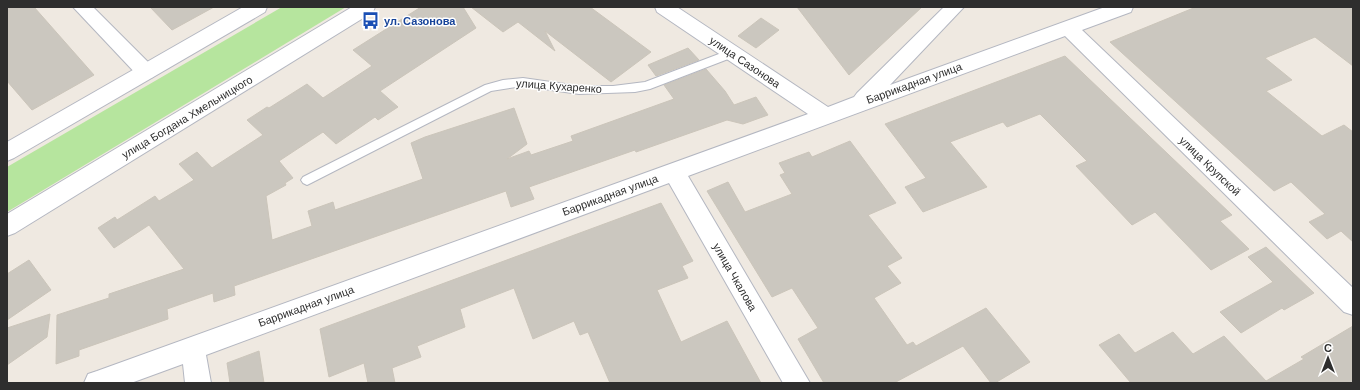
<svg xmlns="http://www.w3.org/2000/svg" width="1360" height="390" viewBox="0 0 1360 390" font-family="Arial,sans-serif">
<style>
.green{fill:#b6e59e}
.building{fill:#cbc7bf;stroke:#cbc5ba}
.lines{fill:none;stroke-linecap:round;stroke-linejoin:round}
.service-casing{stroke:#b4b7c1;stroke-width:2}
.minor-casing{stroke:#b4b7c1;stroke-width:2}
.secondary-casing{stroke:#b4b7c1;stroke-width:2}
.service{fill:#fff;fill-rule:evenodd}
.minor{fill:#fff;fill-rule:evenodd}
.secondary{fill:#fff;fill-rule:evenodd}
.labels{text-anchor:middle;stroke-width:3;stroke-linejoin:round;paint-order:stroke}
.transit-label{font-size:11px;font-weight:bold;fill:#164399;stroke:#fff;text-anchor:start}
.street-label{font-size:11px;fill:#2e2e2e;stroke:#fff}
</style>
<rect width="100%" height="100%" fill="#efe9e1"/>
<!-- green -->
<path class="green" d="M282,7H346L7,212V167Z"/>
<!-- building -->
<g class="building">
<path d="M7,7H34L94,75L32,110L7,81Z"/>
<path d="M150,7H214L172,30Z"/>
<path d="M421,7H463L476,28L380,91L398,107L378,120L375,117L336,144L323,132L279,161L293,178L285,183L286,185L266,196L272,240L312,226L308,211L333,202L335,210L423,179L411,143L425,137L514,108L527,144L507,159L529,151L531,155L573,141L571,136L674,99L664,85L706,69L725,91L734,105L756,97L768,115L743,124L727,120L636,152L635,150L529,187L534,199L511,207L506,191L234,286L235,295L214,302L213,293L167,309L168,319L79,350V356L56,364L57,315L109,298V294L184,269L149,225L114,248L98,228L115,217L117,220L155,196L159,201L194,180L179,164L197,152L212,168L263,135L247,120L267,107L269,108L307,84L323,98L372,66L353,50Z"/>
<path d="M471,7H590L651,52L611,82L545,31L555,51L518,22L503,32Z"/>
<path d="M797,7H922L849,75Z"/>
<path d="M1196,7H1353V66L1315,37L1265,58L1292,80L1266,91L1322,136L1344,125L1353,132V242L1341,231L1327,239L1309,222L1325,214L1291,182L1274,191L1110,42Z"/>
<path d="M761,18L779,30L756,48L738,36Z"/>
<path d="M688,48L699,60L656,76L648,65Z"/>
<path d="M1065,56L1232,215L1220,221L1249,249L1211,270L1155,212L1132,225L1076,166L1087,161L1040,114L1007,127L1003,122L950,142L987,187L923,212L905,187L926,178L885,124Z"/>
<path d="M850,141L896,203L868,215L902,258L887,266L901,283L874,298L907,345L913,342L916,346L986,308L1030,362L995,383H991L963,346L894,383H824L798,339L818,328L792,288L772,297L707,191L728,182L745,212L792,194L780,175L785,173L779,163L809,152L812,157Z"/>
<path d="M661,203L693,261L682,266L688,278L657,290L681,342L727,321L761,383H610L588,332L580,335L574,321L533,339L514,288L460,309L465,327L417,346L421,357L392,368L395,383H368L364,363L329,377L320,329Z"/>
<path d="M1266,247L1314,293L1284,310L1282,308L1241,333L1220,312L1273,282L1248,257Z"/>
<path d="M29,260L51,290L7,320V274Z"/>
<path d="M50,314L47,337L7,365V328Z"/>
<path d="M1353,326V383H1131L1099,345L1119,334L1135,353L1173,332L1193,354L1224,336L1266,381L1304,359L1301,357Z"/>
<path d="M259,351L264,383H230L227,363Z"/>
</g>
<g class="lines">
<defs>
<path id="service" d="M732,49L736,50L737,53L736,56L650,89L635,92L579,94L523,86L491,91L311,183L307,185L303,183L301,180L303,177L485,85L503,80L523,78L579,86H613L645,82Z"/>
<g id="minor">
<path d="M73,7H93L153,67L156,72L153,77L146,79L139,77Z"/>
<path d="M655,7H677L828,107L854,97L857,93L944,7H964L890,85L1105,7H1133L1131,12L1082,30L1353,288V315L1344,312L1065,36L688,176L810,383H783L669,183L206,355L211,383H185L183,364L131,383H84L88,374L97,371L808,114L657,12Z"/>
</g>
<g id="secondary">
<path d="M243,7H267L265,12L14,158L7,161V142Z"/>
<path d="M352,7H375L373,12L15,233L7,236V214Z"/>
</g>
</defs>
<!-- service casing -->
<use href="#service" class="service-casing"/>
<!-- minor casing -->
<use href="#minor" class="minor-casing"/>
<!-- secondary casing -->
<use href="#secondary" class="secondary-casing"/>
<!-- service -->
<use href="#service" class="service"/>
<!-- minor -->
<use href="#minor" class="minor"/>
<!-- secondary -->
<use href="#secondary" class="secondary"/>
</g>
<!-- icons -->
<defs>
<symbol id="bus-bare" viewBox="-9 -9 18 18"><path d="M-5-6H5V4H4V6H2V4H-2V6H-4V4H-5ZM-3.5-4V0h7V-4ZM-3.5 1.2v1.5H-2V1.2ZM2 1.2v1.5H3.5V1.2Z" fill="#1a4fb4" stroke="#fff" stroke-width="2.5" paint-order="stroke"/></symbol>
</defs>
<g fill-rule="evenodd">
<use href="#bus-bare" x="358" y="8" width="25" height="25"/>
</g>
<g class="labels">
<!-- transit labels -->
<g class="transit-label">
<text x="384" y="25">ул. Сазонова</text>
</g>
<!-- street labels -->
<g class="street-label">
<text transform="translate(745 62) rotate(34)" y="4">улица Сазонова</text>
<text transform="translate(914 83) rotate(-20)" y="4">Баррикадная улица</text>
<text transform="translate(559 86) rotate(4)" y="4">улица Кухаренко</text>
<text transform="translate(187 117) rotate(-31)" y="4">улица Богдана Хмельницкого</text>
<text transform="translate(1210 166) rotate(44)" y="4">улица Крупской</text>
<text transform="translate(610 195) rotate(-20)" y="4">Баррикадная улица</text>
<text transform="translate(735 277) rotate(60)" y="4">улица Чкалова</text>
<text transform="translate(306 306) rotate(-20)" y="4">Баррикадная улица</text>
</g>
</g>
<!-- border -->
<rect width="1360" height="390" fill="none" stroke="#2e2e2e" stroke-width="16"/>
<!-- north arrow -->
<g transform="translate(1328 358)" stroke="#ffffff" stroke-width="3" paint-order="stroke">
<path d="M0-3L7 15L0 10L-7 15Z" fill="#2e2e2e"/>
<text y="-6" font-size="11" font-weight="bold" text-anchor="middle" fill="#2e2e2e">С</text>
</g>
</svg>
